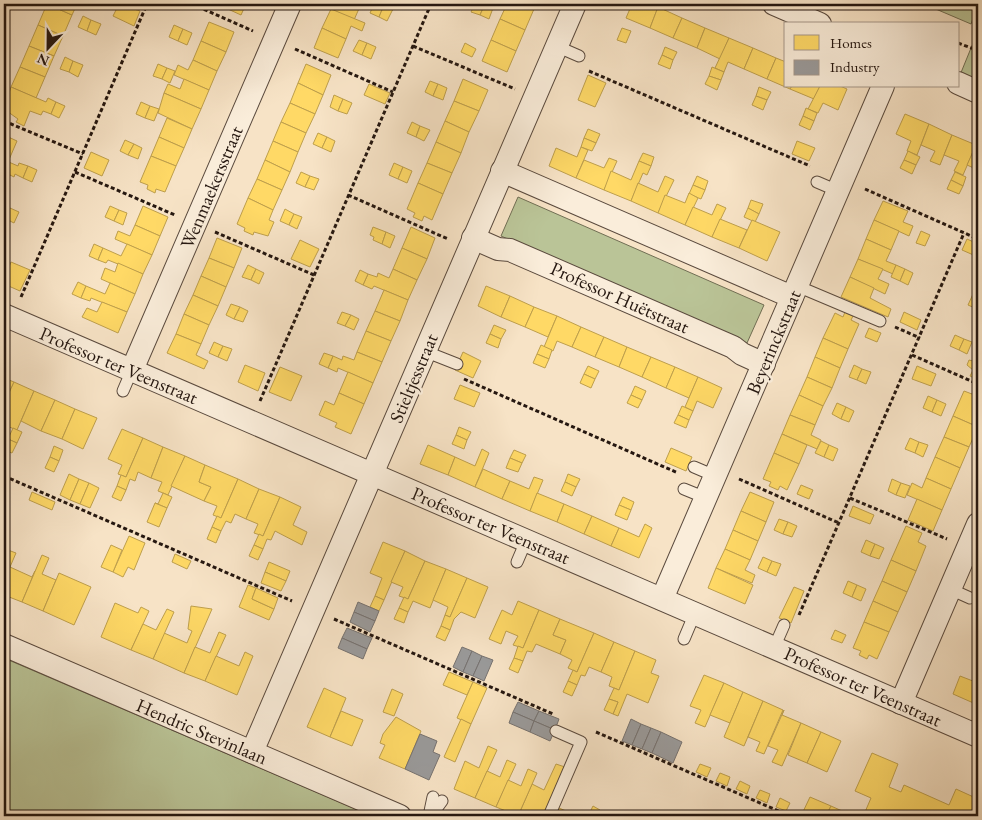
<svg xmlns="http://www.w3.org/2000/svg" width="982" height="820" viewBox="0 0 982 820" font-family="'EB Garamond',serif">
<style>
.green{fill:#bac497;stroke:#706e54}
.homes{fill:#ffd966;stroke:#be9f4c}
.industry{fill:#999;stroke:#767270}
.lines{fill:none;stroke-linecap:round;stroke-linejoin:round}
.lane-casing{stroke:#5a4a3e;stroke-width:13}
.street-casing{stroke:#5a4a3e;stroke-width:24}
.path{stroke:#251710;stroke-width:3;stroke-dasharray:4 2.5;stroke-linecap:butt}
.lane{stroke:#faedda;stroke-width:11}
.street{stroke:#faedda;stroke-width:22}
.labels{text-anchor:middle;stroke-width:5;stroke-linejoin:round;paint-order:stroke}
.street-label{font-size:19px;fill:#251710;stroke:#faedda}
</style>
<rect width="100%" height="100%" fill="#f7e3c6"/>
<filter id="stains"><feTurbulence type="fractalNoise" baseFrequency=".004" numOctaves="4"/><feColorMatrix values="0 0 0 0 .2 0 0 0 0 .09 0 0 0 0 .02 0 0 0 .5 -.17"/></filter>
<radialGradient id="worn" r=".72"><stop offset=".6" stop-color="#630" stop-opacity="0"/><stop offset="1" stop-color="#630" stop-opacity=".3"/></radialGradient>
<!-- green -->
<g class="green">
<path d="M924,4H978L971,24Z"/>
<path d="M978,31V83L960,75Z"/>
<path d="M518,197L764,305L747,343L501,236Z"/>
<path d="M4,658L372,816H4Z"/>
</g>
<!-- homes -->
<g class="homes">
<path d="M47,4L72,15L63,36L38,25Z"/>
<path d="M47,4H77L72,15Z"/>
<path d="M119,4L140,11L134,26L113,16Z"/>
<path d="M217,4H246L241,15Z"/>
<path d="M333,4H361L354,20L331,9Z"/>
<path d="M374,4L384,5L379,17L370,13Z"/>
<path d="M475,4H485L480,15L471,12Z"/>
<path d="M485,4L493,8L489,19L480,15Z"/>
<path d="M507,4H521L534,9L525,30L500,19Z"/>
<path d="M632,4H650L658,7L650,28L626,18Z"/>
<path d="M384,5L393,9L387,21L379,17Z"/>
<path d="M658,7L682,18L673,38L650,28Z"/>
<path d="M331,9L365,23L362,31L351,26L346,39L322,28Z"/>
<path d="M83,16L91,20L87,31L78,27Z"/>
<path d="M682,18L705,28L697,48L673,38Z"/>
<path d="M500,19L525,30L516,51L491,40Z"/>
<path d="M91,20L101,24L96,35L87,31Z"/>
<path d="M209,22L234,32L226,52L201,41Z"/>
<path d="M38,25L63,36L54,56L29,46Z"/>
<path d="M174,25L183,29L178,41L169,37Z"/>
<path d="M322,28L346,39L338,58L314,48Z"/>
<path d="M622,28L631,31L626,43L617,40Z"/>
<path d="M705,28L729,38L720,59L697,48Z"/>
<path d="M183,29L192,33L187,45L178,41Z"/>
<path d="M729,38L753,48L744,69L728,62L724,72L715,68Z"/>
<path d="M359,40L367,43L362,55L353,51Z"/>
<path d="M491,40L516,51L507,72L482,61Z"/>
<path d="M201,41L226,52L217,71L193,60Z"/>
<path d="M367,43L376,47L371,59L362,55Z"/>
<path d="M465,43L476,49L472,57L461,52Z"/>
<path d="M29,46L54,56L45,77L20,67Z"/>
<path d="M665,47L677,52L673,60L662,55Z"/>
<path d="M753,48L776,58L767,79L744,69Z"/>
<path d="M662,55L673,60L670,69L658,64Z"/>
<path d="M65,57L73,61L69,72L60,69Z"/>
<path d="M776,58L786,62V86H792L790,89L767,79Z"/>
<path d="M193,60L217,71L209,90L174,75L178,65L188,70Z"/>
<path d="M73,61L83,65L78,77L69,72Z"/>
<path d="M158,64L167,68L162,79L153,76Z"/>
<path d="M306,64L331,75L323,95L298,83Z"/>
<path d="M20,67L45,77L36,98L11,87Z"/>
<path d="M712,67L724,72L721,80L709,76Z"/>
<path d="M167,68L175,71L170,83L162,79Z"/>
<path d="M588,75L606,83L595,107L578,100Z"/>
<path d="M709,76L721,80L717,90L705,84Z"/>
<path d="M184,79L209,90L201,109L164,93L168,84L180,89Z"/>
<path d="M463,79L488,90L479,111L454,101Z"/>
<path d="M430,81L438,84L433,96L425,92Z"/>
<path d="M298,83L323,95L315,114L290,103Z"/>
<path d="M369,84L390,93L385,104L364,95Z"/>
<path d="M438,84L447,88L443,100L433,96Z"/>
<path d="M792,86H820L814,99L790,89Z"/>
<path d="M820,86H840L847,89L838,110L823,103L818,113L808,109Z"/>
<path d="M11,87L46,102L48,98L56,102L51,114L43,111L41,115L30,111L24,126L16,122L18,119L4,109Z"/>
<path d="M759,87L771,92L767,100L756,96Z"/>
<path d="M164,93L201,109L192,129L158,113Z"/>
<path d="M334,95L343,99L338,111L330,107Z"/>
<path d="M756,96L767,100L763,110L752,105Z"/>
<path d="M343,99L352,103L347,114L338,111Z"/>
<path d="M454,101L479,111L469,132L445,121Z"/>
<path d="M56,102L65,106L59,118L51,114Z"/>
<path d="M141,102L150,106L145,118L136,114Z"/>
<path d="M290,103L315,114L306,133L281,122Z"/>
<path d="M150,106L159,109L154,121L145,118Z"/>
<path d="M806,108L817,113L814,121L803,116Z"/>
<path d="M905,114L929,124L917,155L907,151L911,141L896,134Z"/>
<path d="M803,116L814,121L810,130L799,125Z"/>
<path d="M167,118L192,129L184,148L159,137Z"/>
<path d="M445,121L469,132L461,153L436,142Z"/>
<path d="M281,122L306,133L298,152L273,141Z"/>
<path d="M412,122L420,126L416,137L407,133Z"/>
<path d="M929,124L952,135L940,165L930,161L935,151L921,145Z"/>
<path d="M420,126L430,130L424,141L416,137Z"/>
<path d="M588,129L600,134L596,143L584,138Z"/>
<path d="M318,133L327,137L322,148L313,144Z"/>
<path d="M4,135L17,141L8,162L4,160Z"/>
<path d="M952,135L976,145L963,175L954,171L959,161L944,155Z"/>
<path d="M159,137L184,148L176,166L151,156Z"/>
<path d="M327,137L335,141L331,152L322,148Z"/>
<path d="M584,138L596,143L592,151L581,147Z"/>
<path d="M125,140L134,144L128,155L120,151Z"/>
<path d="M273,141L298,152L290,172L265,160Z"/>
<path d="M797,141L815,148L809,161L792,154Z"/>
<path d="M436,142L461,153L452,173L427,163Z"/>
<path d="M134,144L142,148L138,159L128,155Z"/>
<path d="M976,145L978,146V170L967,165Z"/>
<path d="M581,147L588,150L576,178L549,166L556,148L577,157Z"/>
<path d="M908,151L920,157L916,165L904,160Z"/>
<path d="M91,152L109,160L102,176L84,168Z"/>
<path d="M643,153L654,157L651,166L639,161Z"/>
<path d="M151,156L176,166L165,192L156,189L155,193L147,189L148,185L140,182Z"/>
<path d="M609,158L617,161L604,190L576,178L584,160L604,168Z"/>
<path d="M4,160L18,166L19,163L28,166L23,178L15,174L14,177L10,175L6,185L4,183Z"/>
<path d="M265,160L290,172L282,190L257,179Z"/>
<path d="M904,160L916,165L912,174L900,168Z"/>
<path d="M639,161L651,166L647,175L643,173L631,201L604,190L611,171L631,180Z"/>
<path d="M394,163L403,167L398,179L389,175Z"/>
<path d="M427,163L452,173L443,194L418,183Z"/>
<path d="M28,166L37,170L32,182L23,178Z"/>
<path d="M403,167L412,171L407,183L398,179Z"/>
<path d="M301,172L310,176L305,187L296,183Z"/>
<path d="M955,172L966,177L963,186L951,180Z"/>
<path d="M310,176L319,179L314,190L305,187Z"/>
<path d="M665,176L674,180L658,213L631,201L638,183L658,192Z"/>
<path d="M697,176L708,181L705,190L693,185Z"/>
<path d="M257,179L282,190L273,210L248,198Z"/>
<path d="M951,180L963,186L959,194L947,189Z"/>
<path d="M418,183L443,194L432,220L424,216L422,221L413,217L415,213L407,209Z"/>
<path d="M693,185L705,190L701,199L689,194Z"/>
<path d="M689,193L698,198L685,225L658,213L665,195L685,203Z"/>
<path d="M248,198L273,210L269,220L274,222L268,236L254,232L253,235L244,231L245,228L237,224Z"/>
<path d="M751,200L763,204L759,214L748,208Z"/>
<path d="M883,201L908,211L903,222L913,226L909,236L874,220Z"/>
<path d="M717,204L726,208L712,237L685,225L693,207L712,215Z"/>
<path d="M110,206L119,210L114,221L105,217Z"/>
<path d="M143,206L168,217L160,236L135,225Z"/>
<path d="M10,208L19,212L14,223L6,219Z"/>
<path d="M748,208L759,214L755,222L744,217Z"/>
<path d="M285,209L294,214L289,225L280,221Z"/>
<path d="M119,210L127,213L123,225L114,221Z"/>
<path d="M294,214L302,217L297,229L289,225Z"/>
<path d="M720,219L747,230L739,248L712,237Z"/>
<path d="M752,220L780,232L767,261L739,248Z"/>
<path d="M874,220L899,231L891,250L866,239Z"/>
<path d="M135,225L160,236L152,255L115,239L118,231L130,236Z"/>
<path d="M373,227L386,232L382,244L373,240L374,237L370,235Z"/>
<path d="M411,227L435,238L427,259L402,248Z"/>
<path d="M921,231L930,235L925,246L916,243Z"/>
<path d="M386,232L395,236L390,248L382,244Z"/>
<path d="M217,238L242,248L234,268L209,258Z"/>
<path d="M866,239L891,250L886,261L896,265L893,274L858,259Z"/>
<path d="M967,239L978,244V257L962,250Z"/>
<path d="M300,240L319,249L310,267L291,259Z"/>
<path d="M94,244L103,248L98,260L89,256Z"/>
<path d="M127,244L152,255L143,274L108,260L106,263L98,260L103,248L121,256Z"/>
<path d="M402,248L427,259L417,280L393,269Z"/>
<path d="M209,258L234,268L226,287L201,276Z"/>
<path d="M858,259L883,269L878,279L889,284L885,294L850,277Z"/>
<path d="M11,262L30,270L20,291L4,284V278Z"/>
<path d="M118,263L143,274L135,294L101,279L105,268L115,272Z"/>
<path d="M248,265L256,269L251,280L242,277Z"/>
<path d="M896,265L905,269L900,281L891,277Z"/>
<path d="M256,269L264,273L259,284L251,280Z"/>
<path d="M393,269L417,280L408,300L374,286L372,289L363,285L368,274L377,277L378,273L389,278Z"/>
<path d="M905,269L913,273L908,285L900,281Z"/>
<path d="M360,270L368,274L363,285L355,281Z"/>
<path d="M201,276L226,287L218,306L193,295Z"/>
<path d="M850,277L874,288L870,298L891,309L888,317L841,297Z"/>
<path d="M78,282L86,286L81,298L72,294Z"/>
<path d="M110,283L135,294L127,312L91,298L90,301L81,298L86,286L105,294Z"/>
<path d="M486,286L510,296L501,317L478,306Z"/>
<path d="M384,290L408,300L400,321L375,311Z"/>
<path d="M973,294L978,296L977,309L968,305Z"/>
<path d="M193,295L218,306L209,325L184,314Z"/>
<path d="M510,296L534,307L525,327L501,317Z"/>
<path d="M102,302L127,312L118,333L82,317L87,308L97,312Z"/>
<path d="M231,304L240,307L234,319L226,315Z"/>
<path d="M240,307L248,311L243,322L234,319Z"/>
<path d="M534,307L557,316L548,337L525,327Z"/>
<path d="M375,311L400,321L391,341L366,331Z"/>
<path d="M342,312L351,315L345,326L337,323Z"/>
<path d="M845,312L853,316L851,320L859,324L848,349L823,338L835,313L843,317Z"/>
<path d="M904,312L921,320L917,330L900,322Z"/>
<path d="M184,314L209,325L201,344L176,334Z"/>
<path d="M351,315L359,319L354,330L345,326Z"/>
<path d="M557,316L581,327L572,347L557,341L553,351L544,347Z"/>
<path d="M494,325L506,330L501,339L490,334Z"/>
<path d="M581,327L604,337L595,357L572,347Z"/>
<path d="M869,328L881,333L877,342L865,337Z"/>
<path d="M366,331L391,341L382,362L357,352Z"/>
<path d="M176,334L201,344L196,355L208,361L204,369L167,353Z"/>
<path d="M490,334L501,339L498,348L486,343Z"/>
<path d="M955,335L964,339L959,350L950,346Z"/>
<path d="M604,337L627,347L619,367L595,357Z"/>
<path d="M823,338L848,349L840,368L815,357Z"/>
<path d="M964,339L972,342L967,354L959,350Z"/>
<path d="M214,342L223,346L218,357L209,353Z"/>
<path d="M541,345L552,350L549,359L537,354Z"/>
<path d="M223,346L232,349L227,361L218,357Z"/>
<path d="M627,347L651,357L642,377L619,367Z"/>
<path d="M357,352L382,362L373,383L338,368L337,372L328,368L333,356L342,360L343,356L354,360Z"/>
<path d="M463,352L481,361L473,378L455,370Z"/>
<path d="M324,353L333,356L328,368L319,364Z"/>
<path d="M537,354L549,359L545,368L533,363Z"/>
<path d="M651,357L675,367L666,388L642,377Z"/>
<path d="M815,357L840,368L832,388L807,377Z"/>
<path d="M978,358V380L970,376L973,370L967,365L969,360L977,362Z"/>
<path d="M245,365L265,373L258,391L238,382Z"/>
<path d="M854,365L862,369L857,380L849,377Z"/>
<path d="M588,366L599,371L595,379L584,374Z"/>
<path d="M917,366L936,374L931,386L912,379Z"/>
<path d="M280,367L302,376L291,401L269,392Z"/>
<path d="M675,367L698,377L689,398L666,388Z"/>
<path d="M862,369L871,372L866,384L857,380Z"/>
<path d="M348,372L373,383L364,404L339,393Z"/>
<path d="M584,374L595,379L591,388L580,383Z"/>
<path d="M698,377L722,388L713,408L697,401L693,411L685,407Z"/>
<path d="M807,377L832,388L823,406L799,395Z"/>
<path d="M4,378L14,382L4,404Z"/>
<path d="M14,382L34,391L17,430L4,425V404Z"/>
<path d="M460,385L480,393L474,407L454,399Z"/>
<path d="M635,386L646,391L642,400L631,395Z"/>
<path d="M974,390L978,392V427L953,416L964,391L972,394Z"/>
<path d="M34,391L55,400L41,431L21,421Z"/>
<path d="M339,393L364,404L351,434L335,427L337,423L319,415L325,401L334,405Z"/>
<path d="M631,395L642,400L638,408L627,403Z"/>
<path d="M799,395L823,406L815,425L790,415Z"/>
<path d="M928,396L937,400L932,412L923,408Z"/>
<path d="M55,400L75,409L62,439L41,431Z"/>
<path d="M937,400L946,404L941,416L932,412Z"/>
<path d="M837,403L846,407L841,419L832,414Z"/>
<path d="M682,406L693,411L689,420L678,415Z"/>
<path d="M846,407L854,411L849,422L841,419Z"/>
<path d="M75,409L97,418L83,449L62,439Z"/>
<path d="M678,415L689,420L686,428L674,423Z"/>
<path d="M790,415L815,425L811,435L821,440L817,449L782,434Z"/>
<path d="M953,416L978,427L969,447L944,437Z"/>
<path d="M459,427L471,432L467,440L456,435Z"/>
<path d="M13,428L22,432L17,443L8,439Z"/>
<path d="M122,429L143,438L126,477L118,474L122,465L108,459Z"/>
<path d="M782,434L807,445L799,464L774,453Z"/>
<path d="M456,435L467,440L464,449L452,444Z"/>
<path d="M944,437L969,447L960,468L935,457Z"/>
<path d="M143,438L163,447L151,478L138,472L135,481L130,479L126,490L117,486L121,475L126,477Z"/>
<path d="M910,438L919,442L915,453L905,449Z"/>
<path d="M8,439L17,443L12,453L4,450Z"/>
<path d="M821,441L829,445L824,457L815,453Z"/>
<path d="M919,442L928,445L923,457L915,453Z"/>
<path d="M428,445L455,457L448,475L420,464Z"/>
<path d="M829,445L838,449L833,461L824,457Z"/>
<path d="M54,446L63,450L59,461L50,457Z"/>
<path d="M163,447L185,456L168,495L158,491L162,482L151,478Z"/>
<path d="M671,448L692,457L686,471L665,462Z"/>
<path d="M482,449L489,453L475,487L448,475L455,457L475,466Z"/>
<path d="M514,450L526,455L522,463L510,458Z"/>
<path d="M774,453L799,464L787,490L780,486L778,490L769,486L771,482L763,479Z"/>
<path d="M185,456L205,465L199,482L211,487L204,501L171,486Z"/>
<path d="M50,457L59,461L54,472L45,468Z"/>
<path d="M935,457L960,468L951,489L926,478Z"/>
<path d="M510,458L522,463L518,472L506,468Z"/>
<path d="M205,465L238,479L221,518L213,515L217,506L204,501L211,487L199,482Z"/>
<path d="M483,469L510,481L502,499L475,487Z"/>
<path d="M69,474L79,479L70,500L60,495Z"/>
<path d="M568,474L580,479L576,487L565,482Z"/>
<path d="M534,477L543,480L530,511L502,499L510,481L529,489Z"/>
<path d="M926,478L951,489L942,510L907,495L912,483L922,488Z"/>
<path d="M79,479L89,483L80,504L70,500Z"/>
<path d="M238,479L259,489L246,519L235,514L231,523L226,521L221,531L212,527L217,516L221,518Z"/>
<path d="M892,479L901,483L896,495L888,491Z"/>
<path d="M565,482L576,487L572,496L561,491Z"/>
<path d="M89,483L99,488L90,508L80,504Z"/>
<path d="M901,483L910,486L905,498L896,495Z"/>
<path d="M801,485L813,490L809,499L797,494Z"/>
<path d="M117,486L126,490L121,501L112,497Z"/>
<path d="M259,489L280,497L263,536L254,533L258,524L246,519Z"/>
<path d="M32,492L55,502L52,510L29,500Z"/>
<path d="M750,492L774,502L766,522L741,511Z"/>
<path d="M163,493L172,497L167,508L155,503L158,504Z"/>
<path d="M537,493L564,504L557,522L530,511Z"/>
<path d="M280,497L301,507L293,525L307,532L302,545L275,531L271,540L267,539L263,549L254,545L259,534L263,536Z"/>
<path d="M623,497L634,502L631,510L619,505Z"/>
<path d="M917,499L942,510L933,531L908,520Z"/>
<path d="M155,503L167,508L159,527L147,522Z"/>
<path d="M564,504L592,516L584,534L557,522Z"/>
<path d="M619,505L631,510L627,520L615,515Z"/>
<path d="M853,506L874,515L870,524L849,516Z"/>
<path d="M741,511L766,522L758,541L733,530Z"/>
<path d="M592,516L619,528L611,546L584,534Z"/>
<path d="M779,519L788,522L783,534L774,530Z"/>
<path d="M788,522L797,526L792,537L783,534Z"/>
<path d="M645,524L652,528L639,558L611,546L619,528L639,537Z"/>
<path d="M906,526L922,533L918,542L926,546L916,571L891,560Z"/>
<path d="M212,527L221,531L216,543L207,539Z"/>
<path d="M733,530L758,541L750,560L725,549Z"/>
<path d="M129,536L145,543L134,570L128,567L123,577L113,572Z"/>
<path d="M866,540L875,544L870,556L861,552Z"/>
<path d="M383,542L405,551L384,600L375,596L382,578L370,573Z"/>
<path d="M875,544L884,548L879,559L870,556Z"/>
<path d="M111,545L122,550L113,572L101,567Z"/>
<path d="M254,545L263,549L258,560L249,556Z"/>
<path d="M725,549L750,560L745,570L755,575L752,583L716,568Z"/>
<path d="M8,550L16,553L10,567L32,577L35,571L22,602L4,595V559Z"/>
<path d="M405,551L425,561L408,599L399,596L403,587L391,582Z"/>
<path d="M175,554L191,561L187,569L172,562Z"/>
<path d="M42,555L49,558L42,574L56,580L43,611L22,602Z"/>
<path d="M763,557L772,561L767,572L758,568Z"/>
<path d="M891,560L916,571L907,592L882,581Z"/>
<path d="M425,561L446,569L430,608L413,601L408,612L399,608L404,597L408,599Z"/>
<path d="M772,561L781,564L776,576L767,572Z"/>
<path d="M269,562L290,571L286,581L265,572Z"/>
<path d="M716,568L753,585L745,604L708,588Z"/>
<path d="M446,569L467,578L450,617L445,615L448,607L433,600Z"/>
<path d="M265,572L286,581L281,591L261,583Z"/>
<path d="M59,573L91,587L74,625L43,611Z"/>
<path d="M467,578L488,587L475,618L461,612L454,619L450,630L441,626L445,615L450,617Z"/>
<path d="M848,581L857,585L852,597L843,593Z"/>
<path d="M882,581L907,592L898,612L873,601Z"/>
<path d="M248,585L256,588L252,599L274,609L269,620L239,607Z"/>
<path d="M857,585L866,589L861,601L852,597Z"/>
<path d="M794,587L804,591L791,623L779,618Z"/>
<path d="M256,588L278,598L274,609L252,599Z"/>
<path d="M375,596L384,600L379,611L370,607Z"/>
<path d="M518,601L539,610L523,648L513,645L518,636L506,631L501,644L489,639L502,610L512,615Z"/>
<path d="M873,601L898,612L889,632L864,622Z"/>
<path d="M115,603L138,613L141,607L149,611L131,650L101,637Z"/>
<path d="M191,606L212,609L184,673L153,659L164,633L187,643L192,631L188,629Z"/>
<path d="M399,608L408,612L404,623L394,619Z"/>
<path d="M167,609L174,612L153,659L131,650L143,624L156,630Z"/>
<path d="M539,610L560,619L553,635L566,640L560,654L536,644L532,652L527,651L523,661L514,658L518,646L523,648Z"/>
<path d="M560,619L594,633L577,672L568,668L572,660L560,654L566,640L553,635Z"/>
<path d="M864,622L889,632L877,659L869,655L867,659L859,655L861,651L853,648Z"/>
<path d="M441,626L450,630L445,641L436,637Z"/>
<path d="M835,630L846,635L842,643L831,639Z"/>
<path d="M219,632L226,635L205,681L184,673L195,647L210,653Z"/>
<path d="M594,633L614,642L601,672L589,667L585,676L581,675L577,685L568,681L573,670L577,672Z"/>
<path d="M614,642L635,651L619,690L609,686L612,677L601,672Z"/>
<path d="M635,651L656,660L651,673L659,676L648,703L627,694L618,716L613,714L618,702L609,699L614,688L619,690Z"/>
<path d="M245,652L253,656L237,695L205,681L216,656L239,666Z"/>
<path d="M514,658L523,661L518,673L509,669Z"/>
<path d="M449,672L473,682L467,695L443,685Z"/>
<path d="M704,675L724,683L705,727L695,723L701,710L690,706Z"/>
<path d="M960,676L978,683V705L953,694Z"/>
<path d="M568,681L577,685L572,696L563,692Z"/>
<path d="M473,682L487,688L471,724L457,718Z"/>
<path d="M724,683L743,692L730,723L710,715Z"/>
<path d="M324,688L346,698L330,737L307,727Z"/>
<path d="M392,689L403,694L394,716L383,712Z"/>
<path d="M743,692L763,701L744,746L724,737Z"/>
<path d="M609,699L618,702L613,714L604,710Z"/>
<path d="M763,701L783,710L764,754L756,751L760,742L748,737Z"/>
<path d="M784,710L782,715L801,723L782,766L772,762L778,750L768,746Z"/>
<path d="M341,711L363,720L352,746L330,737Z"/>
<path d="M396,717L421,731L405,769L379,758L385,745L380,743L383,734Z"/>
<path d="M461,719L471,724L455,762L444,757Z"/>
<path d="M801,723L821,732L807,763L788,755Z"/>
<path d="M821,732L841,741L827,772L807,763Z"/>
<path d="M488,746L497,750L475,798L454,789L465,761L479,768Z"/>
<path d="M872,753L898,764L889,787L901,792L904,785L949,805L956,789L978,799V816H874L865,812L871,798L855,791Z"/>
<path d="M507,760L516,764L496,807L475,798L487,771L500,777Z"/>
<path d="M556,764L565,767L543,816H518L532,784L544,790Z"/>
<path d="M700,764L711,768L707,777L696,772Z"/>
<path d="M528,769L537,773L518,816L496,807L508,780L521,786Z"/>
<path d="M720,773L730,777L727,786L716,781Z"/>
<path d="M740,781L750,786L747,794L736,789Z"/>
<path d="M760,790L770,794L767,803L756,798Z"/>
<path d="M810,797L831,806L826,816H801Z"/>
<path d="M780,798L790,803L786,811L776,807Z"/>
<path d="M593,806L600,810L598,816H588Z"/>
<path d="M831,806L851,815L850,816H826Z"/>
<path d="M559,808L578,816H555Z"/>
</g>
<!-- industry -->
<g class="industry">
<path d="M358,602L379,611L375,621L354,612Z"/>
<path d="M354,612L375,621L370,632L350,622Z"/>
<path d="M347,628L372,638L367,649L342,638Z"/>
<path d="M342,638L367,649L363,659L338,648Z"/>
<path d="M462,647L472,651L463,672L453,667Z"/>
<path d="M472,651L482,656L473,676L463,672Z"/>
<path d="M482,656L493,660L484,681L473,676Z"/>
<path d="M518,702L539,711L534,721L513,712Z"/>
<path d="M539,711L559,719L555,730L534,721Z"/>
<path d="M513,712L534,721L530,732L509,723Z"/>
<path d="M631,719L641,724L632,745L622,741Z"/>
<path d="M534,721L555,730L550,741L530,732Z"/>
<path d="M641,724L651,728L642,749L632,745Z"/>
<path d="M651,728L661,732L652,753L642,749Z"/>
<path d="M661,732L682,742L673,763L652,753Z"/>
<path d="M420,734L437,741L433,752L440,755L429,780L405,769Z"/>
</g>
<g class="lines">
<defs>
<g id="lane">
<path d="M556,46L579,56"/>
<path d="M817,182L838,191"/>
<path d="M797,286L880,321"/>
<path d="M424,351L457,364"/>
<path d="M123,391L132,370"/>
<path d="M694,467L715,476"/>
<path d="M684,489L706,498"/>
<path d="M517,562L526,541"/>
<path d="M950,589L970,598"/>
<path d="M684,639L695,613"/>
<path d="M774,648L784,625"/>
<path d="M429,816L433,797"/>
<path d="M431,816L442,801"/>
<path d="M549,816L581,742L556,731"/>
</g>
<g id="street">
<path d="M774,4L820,24"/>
<path d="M958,83L978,92"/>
<path d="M502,171L792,297"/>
<path d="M473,238L498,249L510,250L733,347L742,354L764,364"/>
<path d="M4,315L978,736"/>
<path d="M132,370L290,4"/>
<path d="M662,599L883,86"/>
<path d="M4,645L400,816"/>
<path d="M901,703L978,524"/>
<path d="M252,752L575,4"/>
</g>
</defs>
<!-- lane casing -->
<use href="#lane" class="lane-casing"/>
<!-- street casing -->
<use href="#street" class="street-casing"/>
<!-- path -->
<g class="path">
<path d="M134,4L145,9"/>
<path d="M192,4L253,31"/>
<path d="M958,43L974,49"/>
<path d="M413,46L515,89"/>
<path d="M295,49L393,92"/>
<path d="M589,71L810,166"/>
<path d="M4,121L83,154"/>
<path d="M75,172L175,215"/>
<path d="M865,189L978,239"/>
<path d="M348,195L448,239"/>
<path d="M215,232L314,275"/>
<path d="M21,297L147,4"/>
<path d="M895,327L920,338"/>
<path d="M912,355L978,384"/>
<path d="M464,379L678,473"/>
<path d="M260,401L431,4"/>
<path d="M4,476L292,601"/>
<path d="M739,479L839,523"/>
<path d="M850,498L947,539"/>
<path d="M799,615L964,233"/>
<path d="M334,619L553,714"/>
<path d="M596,732L790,816"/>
</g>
<!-- lane -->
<use href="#lane" class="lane"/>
<!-- street -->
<use href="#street" class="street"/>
</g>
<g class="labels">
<!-- street labels -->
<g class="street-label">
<text transform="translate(211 187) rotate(-67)" y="7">Wenmaekersstraat</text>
<text transform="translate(620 297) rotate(24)" y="7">Professor Huëtstraat</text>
<text transform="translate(773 342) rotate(-67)" y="7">Beyerinckstraat</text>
<text transform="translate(119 365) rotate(23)" y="7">Professor ter Veenstraat</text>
<text transform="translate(413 378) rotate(-67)" y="7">Stieltjesstraat</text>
<text transform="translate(491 525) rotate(23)" y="7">Professor ter Veenstraat</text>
<text transform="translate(863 686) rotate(24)" y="7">Professor ter Veenstraat</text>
<text transform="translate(202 731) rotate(23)" y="7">Hendric Stevinlaan</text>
</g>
</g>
<!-- margin -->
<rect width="982" height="820" fill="none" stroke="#f7e3c6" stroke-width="20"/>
<rect x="5" y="5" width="972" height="810" fill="none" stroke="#251710" stroke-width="2.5"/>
<rect x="10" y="10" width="962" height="800" fill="none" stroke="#251710"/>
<!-- legend -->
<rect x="784" y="22" width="175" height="65" fill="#faedda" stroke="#a59789"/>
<rect x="794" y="35" width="25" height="15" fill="#ffd966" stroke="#a59789"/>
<text x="830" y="48" font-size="15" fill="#251710">Homes</text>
<rect x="794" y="60" width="25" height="15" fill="#999999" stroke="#a59789"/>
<text x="830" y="72" font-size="15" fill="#251710">Industry</text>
<!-- north arrow -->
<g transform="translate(48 48) rotate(202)" stroke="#faedda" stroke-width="4" paint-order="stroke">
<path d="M0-4L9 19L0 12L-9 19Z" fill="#251710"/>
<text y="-8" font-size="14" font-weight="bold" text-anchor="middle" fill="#251710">N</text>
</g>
<rect width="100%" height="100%" filter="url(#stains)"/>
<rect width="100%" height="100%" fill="url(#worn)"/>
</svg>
